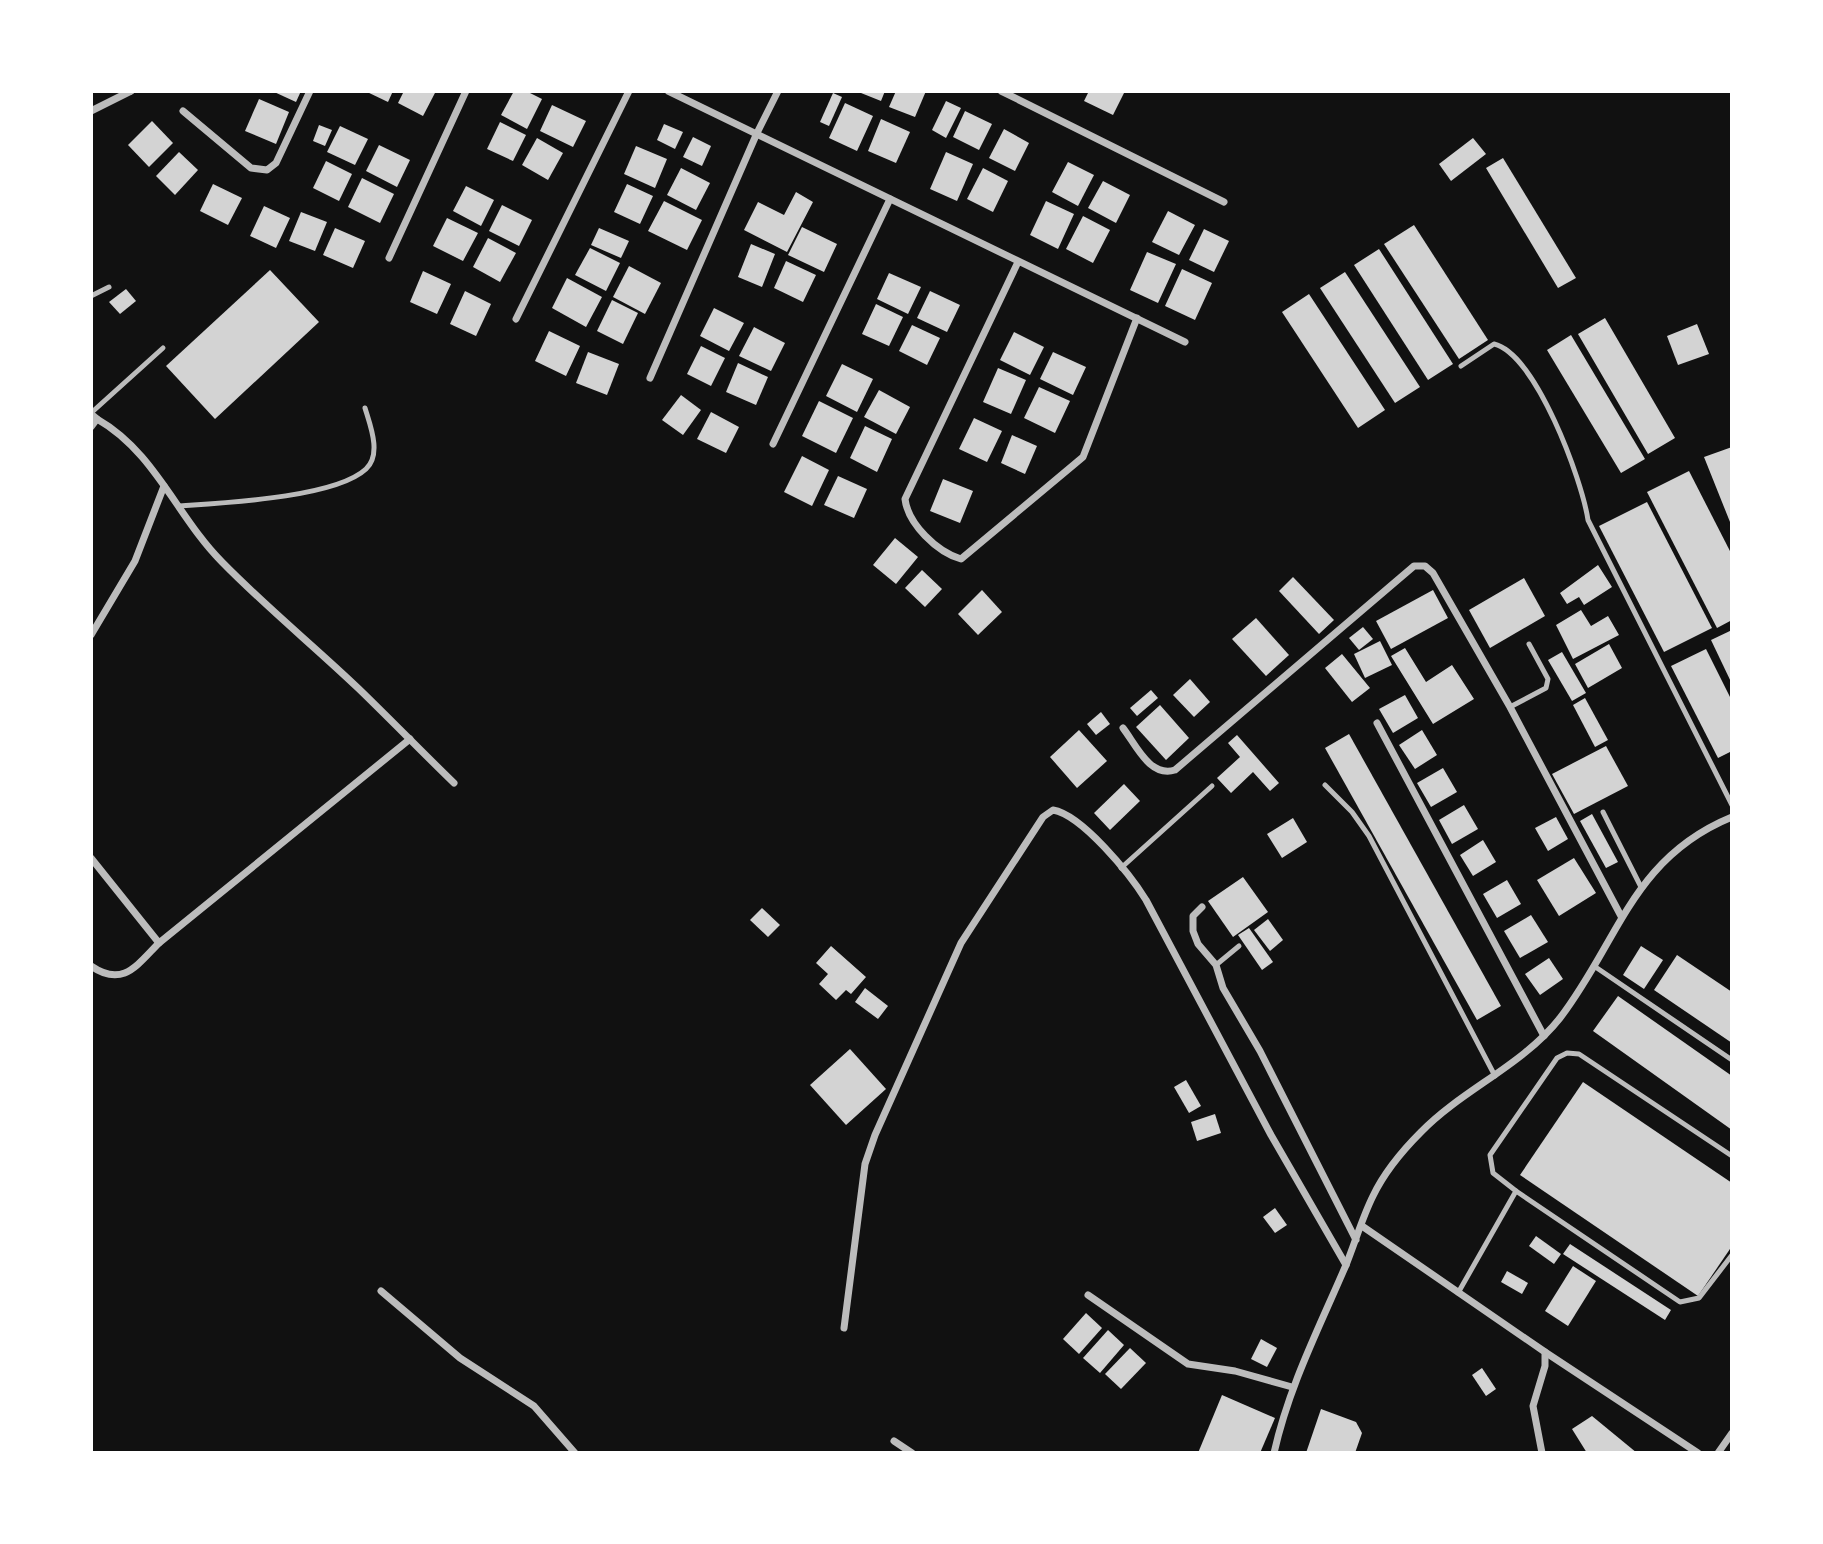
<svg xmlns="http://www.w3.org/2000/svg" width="1823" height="1544" viewBox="0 0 1823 1544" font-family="'DM Sans',sans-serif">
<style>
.building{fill:#d3d3d3}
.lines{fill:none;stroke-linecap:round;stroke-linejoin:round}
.service{stroke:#bcbcbc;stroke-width:5}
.minor{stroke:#bcbcbc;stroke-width:7}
</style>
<rect width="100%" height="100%" fill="#111"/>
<!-- building -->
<g class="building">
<path d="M272,91H301L296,102Z"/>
<path d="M365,91H393L388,102Z"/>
<path d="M404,91H436L423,116L398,103Z"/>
<path d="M514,91H526L542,99L527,129L501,115Z"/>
<path d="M856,91H885L881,101Z"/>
<path d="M896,91H926L915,117L889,107Z"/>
<path d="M1089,91H1125L1113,115L1084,101Z"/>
<path d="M833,93L842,97L829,126L820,122Z"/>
<path d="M259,99L289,112L276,144L245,131Z"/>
<path d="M946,101L961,108L946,138L932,130Z"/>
<path d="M845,103L873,116L857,151L829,138Z"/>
<path d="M552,105L586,121L573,147L540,131Z"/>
<path d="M965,111L992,124L979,150L953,137Z"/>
<path d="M881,119L910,132L896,163L868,151Z"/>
<path d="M152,121L173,143L149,167L128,145Z"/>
<path d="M500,122L526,135L513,161L487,149Z"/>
<path d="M664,124L683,132L675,149L657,140Z"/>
<path d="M319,125L332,130L325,146L313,141Z"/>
<path d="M340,126L368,139L355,165L327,152Z"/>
<path d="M1004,129L1029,143L1015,171L989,158Z"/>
<path d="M693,137L711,146L702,166L683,157Z"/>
<path d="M537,138L563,153L548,180L522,165Z"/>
<path d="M1473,138L1486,154L1451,181L1439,164Z"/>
<path d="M379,145L410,160L397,187L366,171Z"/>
<path d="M636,146L667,159L655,188L624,174Z"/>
<path d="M179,152L198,170L175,195L156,176Z"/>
<path d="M946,152L973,164L957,201L930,189Z"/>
<path d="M1503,158L1576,278L1558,288L1486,168Z"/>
<path d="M326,161L352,174L339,201L313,188Z"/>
<path d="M1068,162L1094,175L1078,206L1052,192Z"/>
<path d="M681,168L710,183L696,210L667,195Z"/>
<path d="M983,168L1008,181L993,212L967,199Z"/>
<path d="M362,178L394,194L380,223L348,207Z"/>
<path d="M1103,181L1130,195L1116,223L1088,208Z"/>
<path d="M213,184L242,198L228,225L200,211Z"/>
<path d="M627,184L653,196L640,224L614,212Z"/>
<path d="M466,186L494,200L481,226L453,211Z"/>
<path d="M796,192L813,202L787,252L744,230L758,202L784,215Z"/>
<path d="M664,201L702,220L687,250L648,231Z"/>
<path d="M1046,201L1074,214L1058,249L1030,235Z"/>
<path d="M502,205L532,220L519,246L489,231Z"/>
<path d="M264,206L290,218L276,248L250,236Z"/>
<path d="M1168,211L1195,225L1179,255L1152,242Z"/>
<path d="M301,212L327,222L315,251L289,241Z"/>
<path d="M1083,216L1110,230L1093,263L1066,249Z"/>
<path d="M447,218L478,233L463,261L433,246Z"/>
<path d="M1414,225L1488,340L1459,359L1384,244Z"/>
<path d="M802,227L837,244L824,272L788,255Z"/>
<path d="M335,228L365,241L353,268L323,255Z"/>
<path d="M599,228L629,241L621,258L591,245Z"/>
<path d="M1204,229L1229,241L1214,272L1189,260Z"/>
<path d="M488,238L516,253L500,282L473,267Z"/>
<path d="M751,244L775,254L762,287L738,277Z"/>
<path d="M590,248L620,263L606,291L575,275Z"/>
<path d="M1379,249L1453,364L1428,380L1354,265Z"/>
<path d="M1147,252L1176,264L1158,303L1130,290Z"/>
<path d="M786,261L816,275L803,302L774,288Z"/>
<path d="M629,266L661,283L645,314L613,297Z"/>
<path d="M1182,269L1212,283L1195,320L1165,306Z"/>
<path d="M270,270L319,322L215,419L166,366Z"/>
<path d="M423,271L451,284L437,314L410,302Z"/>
<path d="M1345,272L1420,387L1395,403L1320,288Z"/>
<path d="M889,273L921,287L908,314L877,299Z"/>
<path d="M567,278L602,297L586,327L552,308Z"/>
<path d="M126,289L136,301L120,314L109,302Z"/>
<path d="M465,291L491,304L476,336L450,324Z"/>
<path d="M930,291L960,305L947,332L917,318Z"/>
<path d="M1309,294L1385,410L1358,428L1282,312Z"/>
<path d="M612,300L638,313L623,344L597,331Z"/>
<path d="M876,304L903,317L889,346L862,334Z"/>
<path d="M714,308L744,323L729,351L700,336Z"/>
<path d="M1605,318L1675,438L1648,454L1578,334Z"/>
<path d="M1697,324L1709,354L1678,365L1667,336Z"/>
<path d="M912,325L940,338L927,365L899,351Z"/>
<path d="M754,327L785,343L771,371L739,356Z"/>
<path d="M549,331L580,346L566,376L535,361Z"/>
<path d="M1014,332L1044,347L1030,375L1000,360Z"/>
<path d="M1571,335L1645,459L1621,473L1547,350Z"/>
<path d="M701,346L725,358L711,386L687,374Z"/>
<path d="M588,352L619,364L607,395L576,383Z"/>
<path d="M1053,352L1086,367L1073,395L1040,379Z"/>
<path d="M738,363L768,377L756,405L726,392Z"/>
<path d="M842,364L873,379L857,412L826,396Z"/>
<path d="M998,368L1026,380L1011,414L983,402Z"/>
<path d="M1039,387L1070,401L1055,433L1024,418Z"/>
<path d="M879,390L910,407L896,434L864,417Z"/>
<path d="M681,395L701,410L683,435L662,420Z"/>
<path d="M819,401L853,418L836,453L802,436Z"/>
<path d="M711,412L739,427L726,453L697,439Z"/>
<path d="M974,418L1002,431L987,462L959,449Z"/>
<path d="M865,426L892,439L877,472L850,458Z"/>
<path d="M1012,435L1037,446L1025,474L1001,463Z"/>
<path d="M1732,447V527L1704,457Z"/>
<path d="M802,456L829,470L812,506L784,492Z"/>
<path d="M1689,471L1732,555V620L1717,628L1647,492Z"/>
<path d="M838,476L867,489L854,518L824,505Z"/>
<path d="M943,479L973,491L960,523L930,511Z"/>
<path d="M1647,502L1712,628L1664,652L1599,526Z"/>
<path d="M895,538L918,557L896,584L873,565Z"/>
<path d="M1598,565L1612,587L1584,605L1579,597L1567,604L1560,593Z"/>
<path d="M922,570L942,589L925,607L905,588Z"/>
<path d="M1293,577L1334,620L1319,634L1279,591Z"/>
<path d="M1524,578L1545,616L1490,648L1469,610Z"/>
<path d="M982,590L1002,612L978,635L958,614Z"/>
<path d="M1433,590L1448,618L1391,649L1376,621Z"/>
<path d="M1581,610L1591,626L1608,616L1619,635L1573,659L1556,625Z"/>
<path d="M1256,618L1289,655L1266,676L1232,639Z"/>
<path d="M1363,627L1373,639L1359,650L1349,638Z"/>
<path d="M1732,630V684L1711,640Z"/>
<path d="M1380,641L1392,665L1365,678L1354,654Z"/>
<path d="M1609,644L1622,668L1588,688L1575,664Z"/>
<path d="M1405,648L1426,682L1452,665L1474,699L1433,724L1391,656Z"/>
<path d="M1706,649L1732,701V751L1718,758L1671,666Z"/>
<path d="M1562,652L1586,693L1572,701L1548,660Z"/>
<path d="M1342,654L1370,688L1352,702L1325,668Z"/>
<path d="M1190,679L1210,702L1194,717L1173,695Z"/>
<path d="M1151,690L1158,698L1137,716L1130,708Z"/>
<path d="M1405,695L1418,718L1393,733L1379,709Z"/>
<path d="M1585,698L1608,740L1595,747L1573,705Z"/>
<path d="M1160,705L1189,738L1166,760L1136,727Z"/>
<path d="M1101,712L1110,724L1096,735L1087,724Z"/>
<path d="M1079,730L1107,761L1077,788L1050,757Z"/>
<path d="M1422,730L1437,755L1415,769L1399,745Z"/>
<path d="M1349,734L1501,1006L1477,1020L1325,748Z"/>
<path d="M1237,735L1279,783L1270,791L1253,772L1231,793L1217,778L1240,757L1228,743Z"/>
<path d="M1606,746L1628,786L1574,814L1552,774Z"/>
<path d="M1443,768L1457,792L1431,807L1417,783Z"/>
<path d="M1124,784L1140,801L1110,830L1094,813Z"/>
<path d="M1464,805L1478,829L1452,844L1439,820Z"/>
<path d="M1592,814L1618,862L1606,868L1580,821Z"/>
<path d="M1556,817L1568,839L1548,851L1535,828Z"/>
<path d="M1293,818L1307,842L1282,858L1267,834Z"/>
<path d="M1483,840L1496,862L1473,876L1460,855Z"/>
<path d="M1574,858L1596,893L1559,916L1537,880Z"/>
<path d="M1243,877L1268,912L1233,937L1208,901Z"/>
<path d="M1507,880L1521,904L1497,918L1483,894Z"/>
<path d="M762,908L780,925L768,937L750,920Z"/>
<path d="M1531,915L1548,942L1520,958L1504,931Z"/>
<path d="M1268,919L1283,940L1270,951L1254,930Z"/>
<path d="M1249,928L1273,962L1262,970L1238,935Z"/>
<path d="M831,946L866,977L851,994L846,990L836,1000L819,984L828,974L816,963Z"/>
<path d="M1641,946L1663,960L1644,989L1623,975Z"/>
<path d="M1677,955L1732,992V1043L1654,990Z"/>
<path d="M1549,958L1563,979L1540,995L1525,974Z"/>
<path d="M865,988L888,1006L878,1019L855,1002Z"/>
<path d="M1618,996L1732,1076V1130L1593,1031Z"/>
<path d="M850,1049L886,1089L846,1125L810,1085Z"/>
<path d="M1186,1080L1201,1106L1189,1113L1174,1087Z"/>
<path d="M1583,1082L1732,1183V1246L1698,1296L1520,1175Z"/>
<path d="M1215,1114L1221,1133L1197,1141L1191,1122Z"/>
<path d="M1275,1208L1287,1225L1275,1233L1263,1217Z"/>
<path d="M1536,1236L1561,1254L1554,1264L1529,1246Z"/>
<path d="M1570,1244L1671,1310L1665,1320L1563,1254Z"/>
<path d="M1573,1266L1596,1281L1568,1326L1545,1311Z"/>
<path d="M1507,1271L1528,1283L1522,1294L1501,1282Z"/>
<path d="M1086,1313L1102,1328L1079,1354L1063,1339Z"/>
<path d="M1108,1330L1124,1345L1100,1373L1083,1358Z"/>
<path d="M1261,1339L1277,1348L1267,1367L1251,1359Z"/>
<path d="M1130,1348L1146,1363L1121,1389L1105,1374Z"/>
<path d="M1482,1368L1496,1389L1486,1396L1472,1375Z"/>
<path d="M1222,1395L1275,1418L1260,1453H1198Z"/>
<path d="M1321,1409L1356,1422L1362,1433L1355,1453H1306Z"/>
<path d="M1592,1416L1637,1453H1587L1572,1429Z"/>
</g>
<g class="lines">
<!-- service -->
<g class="service">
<path d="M91,296L109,287"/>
<path d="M1461,366L1494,344C1536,354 1582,480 1588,520L1732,805"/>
<path d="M91,413L163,348"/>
<path d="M178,506C221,503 335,498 366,469C382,454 370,425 365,408"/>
<path d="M1510,707L1546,688L1548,679L1529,644"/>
<path d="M1325,785L1352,812L1369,836L1495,1076"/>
<path d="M1603,812L1641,887"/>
<path d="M1121,868L1212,786"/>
<path d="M1216,965L1239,946"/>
<path d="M1594,966L1732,1060"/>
<path d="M1516,1191L1493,1173L1490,1155L1557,1058L1567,1053L1579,1054L1732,1156"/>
<path d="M1458,1293L1516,1191L1680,1302L1699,1298L1732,1255"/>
</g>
<!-- minor -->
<g class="minor">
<path d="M668,91L1185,342"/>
<path d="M1001,91L1224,202"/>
<path d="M91,111L131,91"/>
<path d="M183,111L251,168L267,170L276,163L310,91"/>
<path d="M389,258L466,91"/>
<path d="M1018,262L905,499C908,524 937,552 961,559L1083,457L1137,318"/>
<path d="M516,319L629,91"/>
<path d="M650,378L757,133L778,91"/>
<path d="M91,414L97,419L91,427"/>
<path d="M97,419C155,452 177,517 222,562C266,607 314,646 359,689C391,720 422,752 454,783"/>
<path d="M773,444L890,199"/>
<path d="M91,635L135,561L164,486"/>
<path d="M1377,723L1544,1036"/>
<path d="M1123,728C1136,745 1150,778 1175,770L1414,566H1425L1433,573L1510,707L1621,916"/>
<path d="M91,858L159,943L410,739"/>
<path d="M1202,907L1193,916V931L1198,944L1216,965L1223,988L1260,1051L1356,1240"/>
<path d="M91,966C123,988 137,965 159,943"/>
<path d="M1362,1226L1545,1352V1366L1533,1406L1542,1453"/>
<path d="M381,1291L460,1358L534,1406L575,1453"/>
<path d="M1088,1295L1188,1364L1235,1371L1292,1387"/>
<path d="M844,1328L865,1164L875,1135L961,943L1043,817L1053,810C1082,815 1130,874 1146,900L1271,1135L1346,1265"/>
<path d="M1545,1352L1698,1453"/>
<path d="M894,1441L912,1453"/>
<path d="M1274,1453C1289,1386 1319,1328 1346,1265C1355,1243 1362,1218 1373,1196C1384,1173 1403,1150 1421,1132C1463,1089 1522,1066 1560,1018C1619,941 1632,858 1732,817"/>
<path d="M1718,1453L1732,1433"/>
</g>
</g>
<!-- border -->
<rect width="1823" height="1544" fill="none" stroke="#ffffff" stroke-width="186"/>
</svg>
